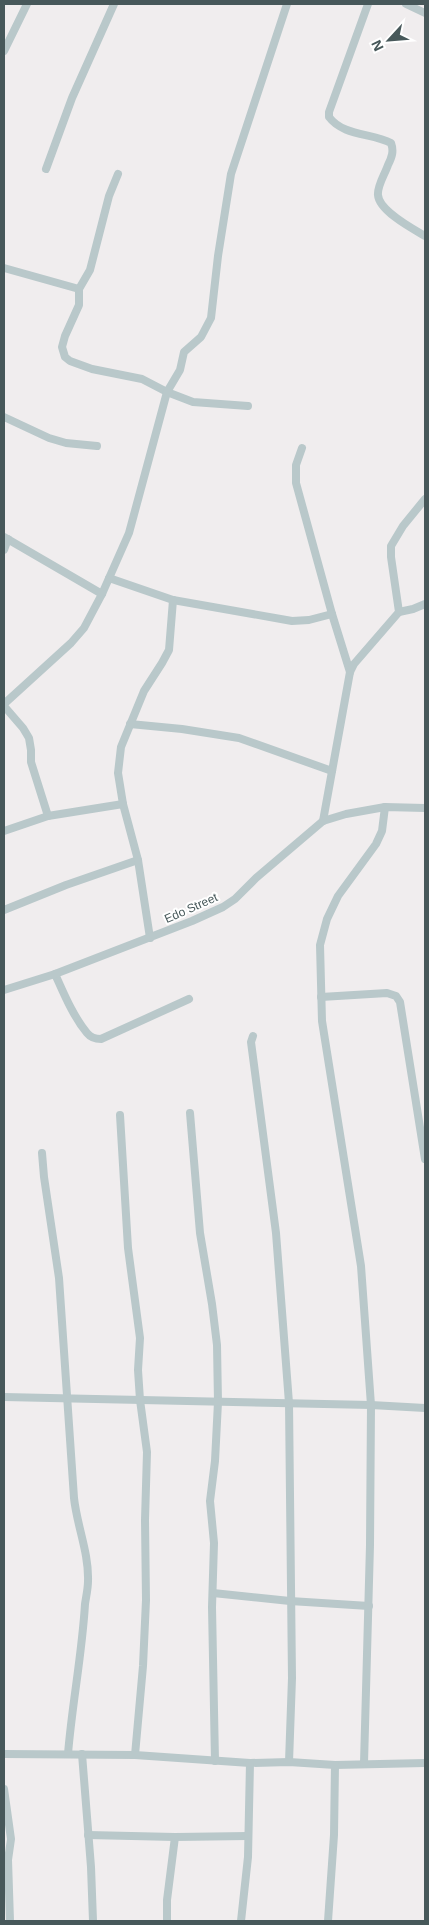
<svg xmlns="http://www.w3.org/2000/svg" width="429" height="1925" viewBox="0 0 429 1925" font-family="Arial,sans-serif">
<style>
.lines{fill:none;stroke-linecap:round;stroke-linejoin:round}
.street{stroke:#b9c8ca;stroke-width:8}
.labels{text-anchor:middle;stroke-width:4;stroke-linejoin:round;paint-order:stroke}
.street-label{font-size:12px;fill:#47585a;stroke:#fff}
</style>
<rect width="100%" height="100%" fill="#f0edee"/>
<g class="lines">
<!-- street -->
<g class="street">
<path d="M368,4L329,112V117C343,136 372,133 391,143C394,151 392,157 388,165C385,174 377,186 378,195C379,211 413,229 425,236"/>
<path d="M406,4L425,13"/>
<path d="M4,51L27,4"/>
<path d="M46,169L72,98L114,4"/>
<path d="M118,174L109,196L90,270L79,289V305L65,336L62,347L65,357L70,361L92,369L142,379L167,392L193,402L248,406"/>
<path d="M4,268L79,289"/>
<path d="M4,417L49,438L66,443L97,446"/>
<path d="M302,448L296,465V483L332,614L350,672"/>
<path d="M4,537L102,594"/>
<path d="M4,550L8,539"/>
<path d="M109,578L173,600L292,621L309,620L332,614"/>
<path d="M399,612L413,609L425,604"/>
<path d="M4,704L71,643L84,628L102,594L129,533L167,392L180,370L184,352L201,337L211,318L218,256L231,174L287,4"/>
<path d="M4,706L23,728L29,738L31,750V762L48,816"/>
<path d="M130,724L182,729L239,738L332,771"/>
<path d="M323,821L350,672L354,664L399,612L391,557V546L403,526L425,499"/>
<path d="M4,831L48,816L123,804"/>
<path d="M4,910L66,885L138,860"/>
<path d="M150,938L138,860L123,804L118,773L121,747L144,691L162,663L169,650L173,600"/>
<path d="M55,974C64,994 73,1016 87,1033C91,1038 96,1039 101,1039L189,999"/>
<path d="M4,990L55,974L192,921L223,907L235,899L256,878L323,821L346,814L385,807L425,808"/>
<path d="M321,997L387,993L396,996L400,1002L425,1159"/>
<path d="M253,1036L251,1042L276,1233L289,1403L292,1678L289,1762"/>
<path d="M190,1113L200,1233L212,1304L217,1345L218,1402L215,1461L210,1501L214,1543L212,1607L215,1761"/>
<path d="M120,1115L128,1248L140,1338L138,1370L140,1400L147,1452L145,1520L146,1600L143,1666L135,1755"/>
<path d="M42,1153L44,1177L59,1278L74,1498C77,1526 89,1553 88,1581C88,1589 86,1597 85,1604C82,1655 72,1704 68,1754"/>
<path d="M4,1397L371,1405L425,1408"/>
<path d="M213,1593L290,1601L369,1606"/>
<path d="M4,1754L135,1755L250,1763L289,1762L335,1765L425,1763"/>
<path d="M82,1754L91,1867L93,1921"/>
<path d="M364,1763L370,1545L371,1405L361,1266L322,1021L320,945L327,919L338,896L376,844L382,831L385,807"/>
<path d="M4,1789L11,1839L8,1860L10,1921"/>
<path d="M88,1835L175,1837L248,1836"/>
<path d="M167,1921V1900L175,1837"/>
<path d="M241,1921L248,1857L250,1763"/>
<path d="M328,1921L334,1835L335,1765"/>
</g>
</g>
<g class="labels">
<!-- street labels -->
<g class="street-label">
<text transform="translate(191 908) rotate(-24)" y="4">Edo Street</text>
</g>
</g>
<!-- border -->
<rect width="429" height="1925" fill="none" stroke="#47585a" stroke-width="10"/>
<!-- north arrow -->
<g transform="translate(389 40) rotate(244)" stroke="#ffffff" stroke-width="4" paint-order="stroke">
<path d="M0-4L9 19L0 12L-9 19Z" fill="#47585a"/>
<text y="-8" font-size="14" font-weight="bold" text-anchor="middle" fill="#47585a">N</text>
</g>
</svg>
